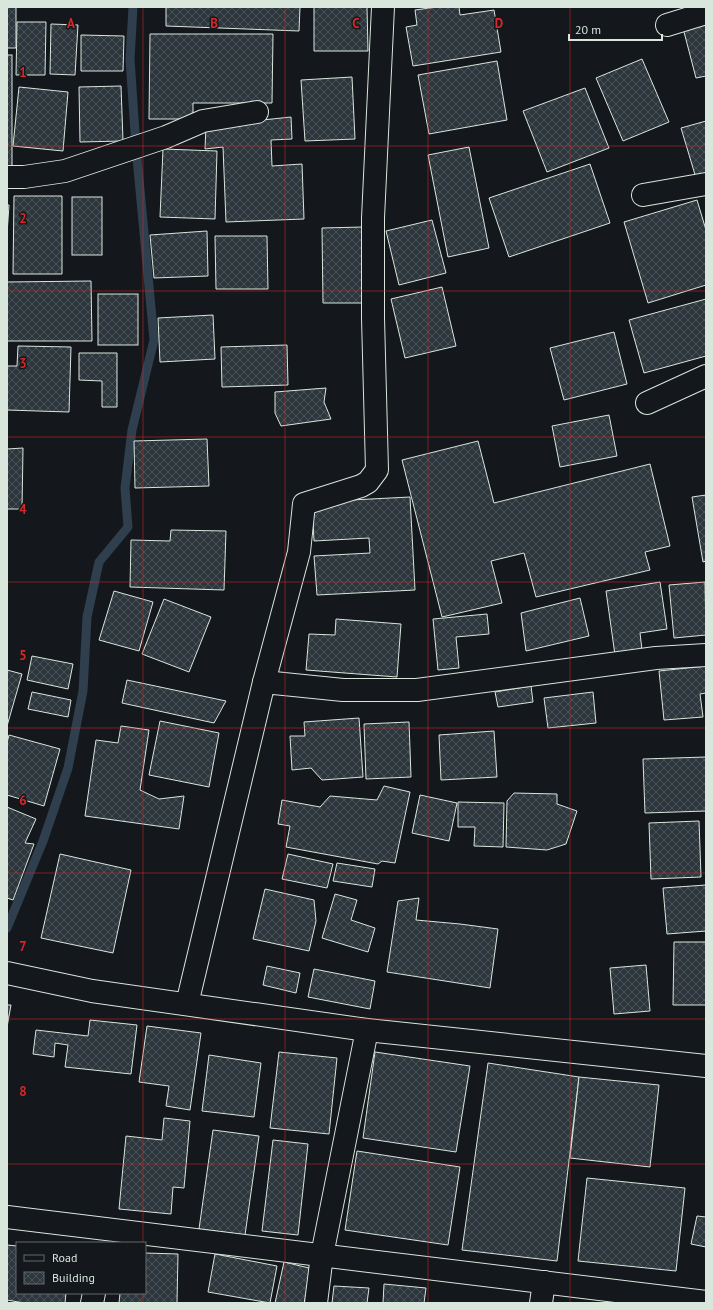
<svg xmlns="http://www.w3.org/2000/svg" width="713" height="1310" viewBox="0 0 713 1310" font-family="'PT Sans',sans-serif">
<style>
.lines{fill:none;stroke-linecap:round;stroke-linejoin:round}
.stream{stroke:#2f3f4d;stroke-width:9}
.building{fill:url(#building-cross-hatch);stroke:#d8e6dc}
.minor-casing{stroke:#d8e6dc;stroke-width:24}
.minor{stroke:#14181c;stroke-width:22}
.grid{fill:none;stroke:#d62828;stroke-width:1;stroke-opacity:0.55}
.grid-label{font-size:13px;text-anchor:middle;font-weight:bold;fill:#d62828;stroke:#14181c;stroke-width:3;stroke-linejoin:round;paint-order:stroke}
</style>
<defs>
<pattern id="building-cross-hatch" width="8" height="8" patternUnits="userSpaceOnUse"><rect width="8" height="8" fill="#2c363c"/><path d="M0 0l8 8M0 8l8-8" fill="none" stroke="#4a5358"/></pattern>
</defs>
<rect width="100%" height="100%" fill="#14181c"/>
<g class="lines">
<!-- stream -->
<path class="stream" d="M7,928L43,841L68,768L83,691L87,617L99,562L128,527L125,488L132,430L154,340L136,147L130,59L133,7"/>
</g>
<!-- building -->
<g class="building">
<rect x="7" y="7" width="9" height="41"/>
<path d="M166,7H300L299,31L166,26Z"/>
<path d="M314,7H367L368,51H314Z"/>
<path d="M437,7H459L460,15L494,10L501,52L413,66L406,27L417,25L415,10Z"/>
<path d="M17,22H46L45,75H16Z"/>
<path d="M706,23V76L696,78L683,28Z"/>
<path d="M51,24L78,25L75,75L50,74Z"/>
<path d="M150,34H273L272,103H193V119H149Z"/>
<path d="M81,35L124,36L123,71H81Z"/>
<rect x="7" y="55" width="5" height="114"/>
<path d="M642,59L669,122L623,141L596,78Z"/>
<path d="M497,61L507,120L429,134L418,75Z"/>
<path d="M352,77L355,139L305,141L301,80Z"/>
<path d="M121,86L123,141L80,142L79,87Z"/>
<path d="M19,87L68,92L63,151L13,146Z"/>
<path d="M585,88L609,148L547,172L523,111Z"/>
<path d="M291,117L292,139L271,140L272,166L302,164L304,219L226,222L223,147L205,149L206,126Z"/>
<path d="M706,121V175L696,178L681,128Z"/>
<path d="M469,147L489,248L448,257L428,155Z"/>
<path d="M163,149L217,151L215,219L160,217Z"/>
<path d="M590,164L610,223L509,257L489,198Z"/>
<path d="M14,196H62V274H13Z"/>
<rect x="72" y="197" width="30" height="58"/>
<path d="M697,200L706,230V285L648,303L624,222Z"/>
<path d="M7,205H9L7,234Z"/>
<path d="M432,220L446,273L399,285L386,231Z"/>
<path d="M363,227L364,303H323L322,228Z"/>
<path d="M207,231L208,276L154,278L150,235Z"/>
<path d="M215,236H267L268,289H216Z"/>
<path d="M91,281L92,341H7V282Z"/>
<path d="M442,287L456,346L405,358L391,299Z"/>
<rect x="98" y="294" width="40" height="51"/>
<path d="M706,299V356L644,373L629,320Z"/>
<path d="M213,315L215,359L160,362L158,318Z"/>
<path d="M614,332L627,384L564,400L550,348Z"/>
<path d="M287,345L288,385L222,387L221,347Z"/>
<path d="M18,346L71,347L69,412L7,410V366H17Z"/>
<path d="M79,353H117V407H102V381L79,380Z"/>
<path d="M326,388L324,402L331,419L281,426L275,413V392Z"/>
<path d="M609,415L617,456L560,467L552,426Z"/>
<path d="M207,439L209,486L135,488L134,441Z"/>
<path d="M478,441L494,503L650,464L670,546L645,552L650,570L536,597L524,553L491,561L502,603L442,617L402,460Z"/>
<path d="M23,448L22,509H7V449Z"/>
<path d="M706,495V561L703,562L692,497Z"/>
<path d="M410,497L415,590L317,595L314,556L370,553L369,538L314,541L312,502Z"/>
<path d="M171,530L226,531L224,590L130,587L131,540L170,541Z"/>
<path d="M660,582L667,629L640,633L642,650L615,655L606,591Z"/>
<path d="M705,582L706,635L674,638L669,585Z"/>
<path d="M114,591L153,602L139,651L99,640Z"/>
<path d="M580,598L589,636L526,651L521,613Z"/>
<path d="M164,599L211,617L189,672L142,654Z"/>
<path d="M487,614L489,634L456,637L459,668L438,670L433,619Z"/>
<path d="M336,619L401,624L397,677L306,670L309,634L335,635Z"/>
<path d="M32,656L73,664L68,689L27,680Z"/>
<path d="M706,666V693L700,694L703,717L664,720L659,671Z"/>
<path d="M7,670L22,674L7,726Z"/>
<path d="M127,680L226,701L214,723L122,703Z"/>
<path d="M531,686L533,702L498,707L495,692Z"/>
<path d="M32,692L71,700L68,717L28,709Z"/>
<path d="M593,692L596,723L548,728L544,698Z"/>
<path d="M359,718L363,777L322,780L311,768L292,770L290,736H305L304,722Z"/>
<path d="M160,721L219,733L209,787L149,775Z"/>
<path d="M409,722L411,777L366,779L364,724Z"/>
<path d="M121,726L149,730L140,790L159,799L184,796L179,829L85,816L96,740L118,743Z"/>
<path d="M494,731L497,777L441,780L439,735Z"/>
<path d="M9,735L60,749L44,806L7,795V743Z"/>
<path d="M706,757V811L645,813L643,759Z"/>
<path d="M384,786L410,792L395,863L382,861L378,864L286,847L290,826L278,824L282,800L320,807L330,796L377,800Z"/>
<path d="M514,793L557,794V804L577,811L566,844L547,850L506,847L507,801Z"/>
<path d="M420,795L457,803L449,841L412,833Z"/>
<path d="M458,802L504,803L503,847L474,846L475,827H458Z"/>
<path d="M7,807L36,819L25,843L34,844L13,900L7,898Z"/>
<path d="M699,821L701,877L651,879L649,823Z"/>
<path d="M60,854L131,870L113,953L41,938Z"/>
<path d="M288,854L333,864L327,888L282,879Z"/>
<path d="M337,863L375,869L372,887L333,881Z"/>
<path d="M706,885V931L667,934L663,888Z"/>
<path d="M265,889L314,900L316,921L309,951L253,939Z"/>
<path d="M335,894L357,900L351,920L375,928L368,952L322,938Z"/>
<path d="M419,898L416,920L460,924L498,929L490,988L387,972L398,901Z"/>
<path d="M674,942H706V1005H673Z"/>
<path d="M646,965L650,1011L614,1014L610,968Z"/>
<path d="M267,966L300,973L296,993L263,985Z"/>
<path d="M314,969L375,981L370,1009L308,997Z"/>
<path d="M7,1005H11L7,1027Z"/>
<path d="M90,1020L137,1025L131,1074L65,1067L68,1045L55,1043L54,1057L33,1054L36,1030L88,1036Z"/>
<path d="M147,1026L201,1033L190,1110L166,1106L169,1086L139,1082Z"/>
<path d="M279,1052L337,1058L329,1134L270,1128Z"/>
<path d="M375,1052L470,1066L456,1152L363,1138Z"/>
<path d="M209,1055L261,1063L254,1117L202,1111Z"/>
<path d="M488,1063L579,1077L557,1261L462,1250Z"/>
<path d="M579,1077L659,1085L650,1167L570,1158Z"/>
<path d="M164,1118L190,1121L184,1188L173,1187L171,1214L119,1209L126,1136L162,1140Z"/>
<path d="M213,1130L259,1136L245,1235L199,1229Z"/>
<path d="M273,1140L308,1144L298,1235L262,1231Z"/>
<path d="M357,1151L460,1167L448,1245L345,1230Z"/>
<path d="M587,1178L685,1188L676,1271L578,1261Z"/>
<path d="M697,1216L706,1217V1247L691,1244Z"/>
<path d="M7,1245L17,1246V1293H66L65,1303H24L7,1300Z"/>
<path d="M145,1253L178,1254L177,1303H119L120,1293H145Z"/>
<path d="M215,1254L277,1266L270,1303L208,1292Z"/>
<path d="M284,1262L313,1269L304,1303H275Z"/>
<path d="M384,1284L426,1288L424,1303H383Z"/>
<path d="M334,1286L369,1288L367,1303H332Z"/>
</g>
<g class="lines">
<defs>
<g id="minor">
<path d="M667,25L706,13"/>
<path d="M7,177H24L65,171L166,137L203,121L257,112"/>
<path d="M643,195L706,184"/>
<path d="M647,403L706,376"/>
<path d="M264,682L299,552L304,504L361,486L368,482L377,470L373,318V218L383,7"/>
<path d="M7,973L92,991L367,1030L706,1066"/>
<path d="M187,1004L264,682L343,690H417L656,658L706,655"/>
<path d="M7,1217L706,1302"/>
<path d="M92,1303L94,1293"/>
<path d="M316,1303L322,1255L367,1030"/>
<path d="M541,1303L544,1282"/>
</g>
</defs>
<!-- minor casing -->
<use href="#minor" class="minor-casing"/>
<!-- minor -->
<use href="#minor" class="minor"/>
</g>
<!-- grid -->
<path class="grid" d="M143,7V1243M285,7V1303M428,7V1303M570,7V1303M7,146H706M7,291H706M7,437H706M7,582H706M7,728H706M7,873H706M7,1019H706M7,1164H706M143,1293V1303"/>
<g class="grid-label">
<text x="71" y="28">A</text>
<text x="214" y="28">B</text>
<text x="356" y="28">C</text>
<text x="499" y="28">D</text>
<text x="23" y="77">1</text>
<text x="23" y="223">2</text>
<text x="23" y="368">3</text>
<text x="23" y="514">4</text>
<text x="23" y="660">5</text>
<text x="23" y="805">6</text>
<text x="23" y="951">7</text>
<text x="23" y="1096">8</text>
</g>
<!-- border -->
<rect width="713" height="1310" fill="none" stroke="#d8e6dc" stroke-width="16"/>
<!-- legend -->
<rect x="16" y="1242" width="130" height="52" fill="#14181c" stroke="#626a69"/>
<rect x="24" y="1255" width="20" height="6" fill="#14181c" stroke="#626a69"/>
<text x="52" y="1262" font-size="12" fill="#d8e6dc">Road</text>
<rect x="24" y="1272" width="20" height="12" fill="url(#building-cross-hatch)" stroke="#626a69"/>
<text x="52" y="1282" font-size="12" fill="#d8e6dc">Building</text>
<!-- scale -->
<path d="M569 34v6h93v-6" fill="none" stroke="#d8e6dc" stroke-width="2"/>
<text x="575" y="34" font-size="12" fill="#d8e6dc" stroke="#14181c" stroke-width="3" paint-order="stroke">20 m</text>
</svg>
